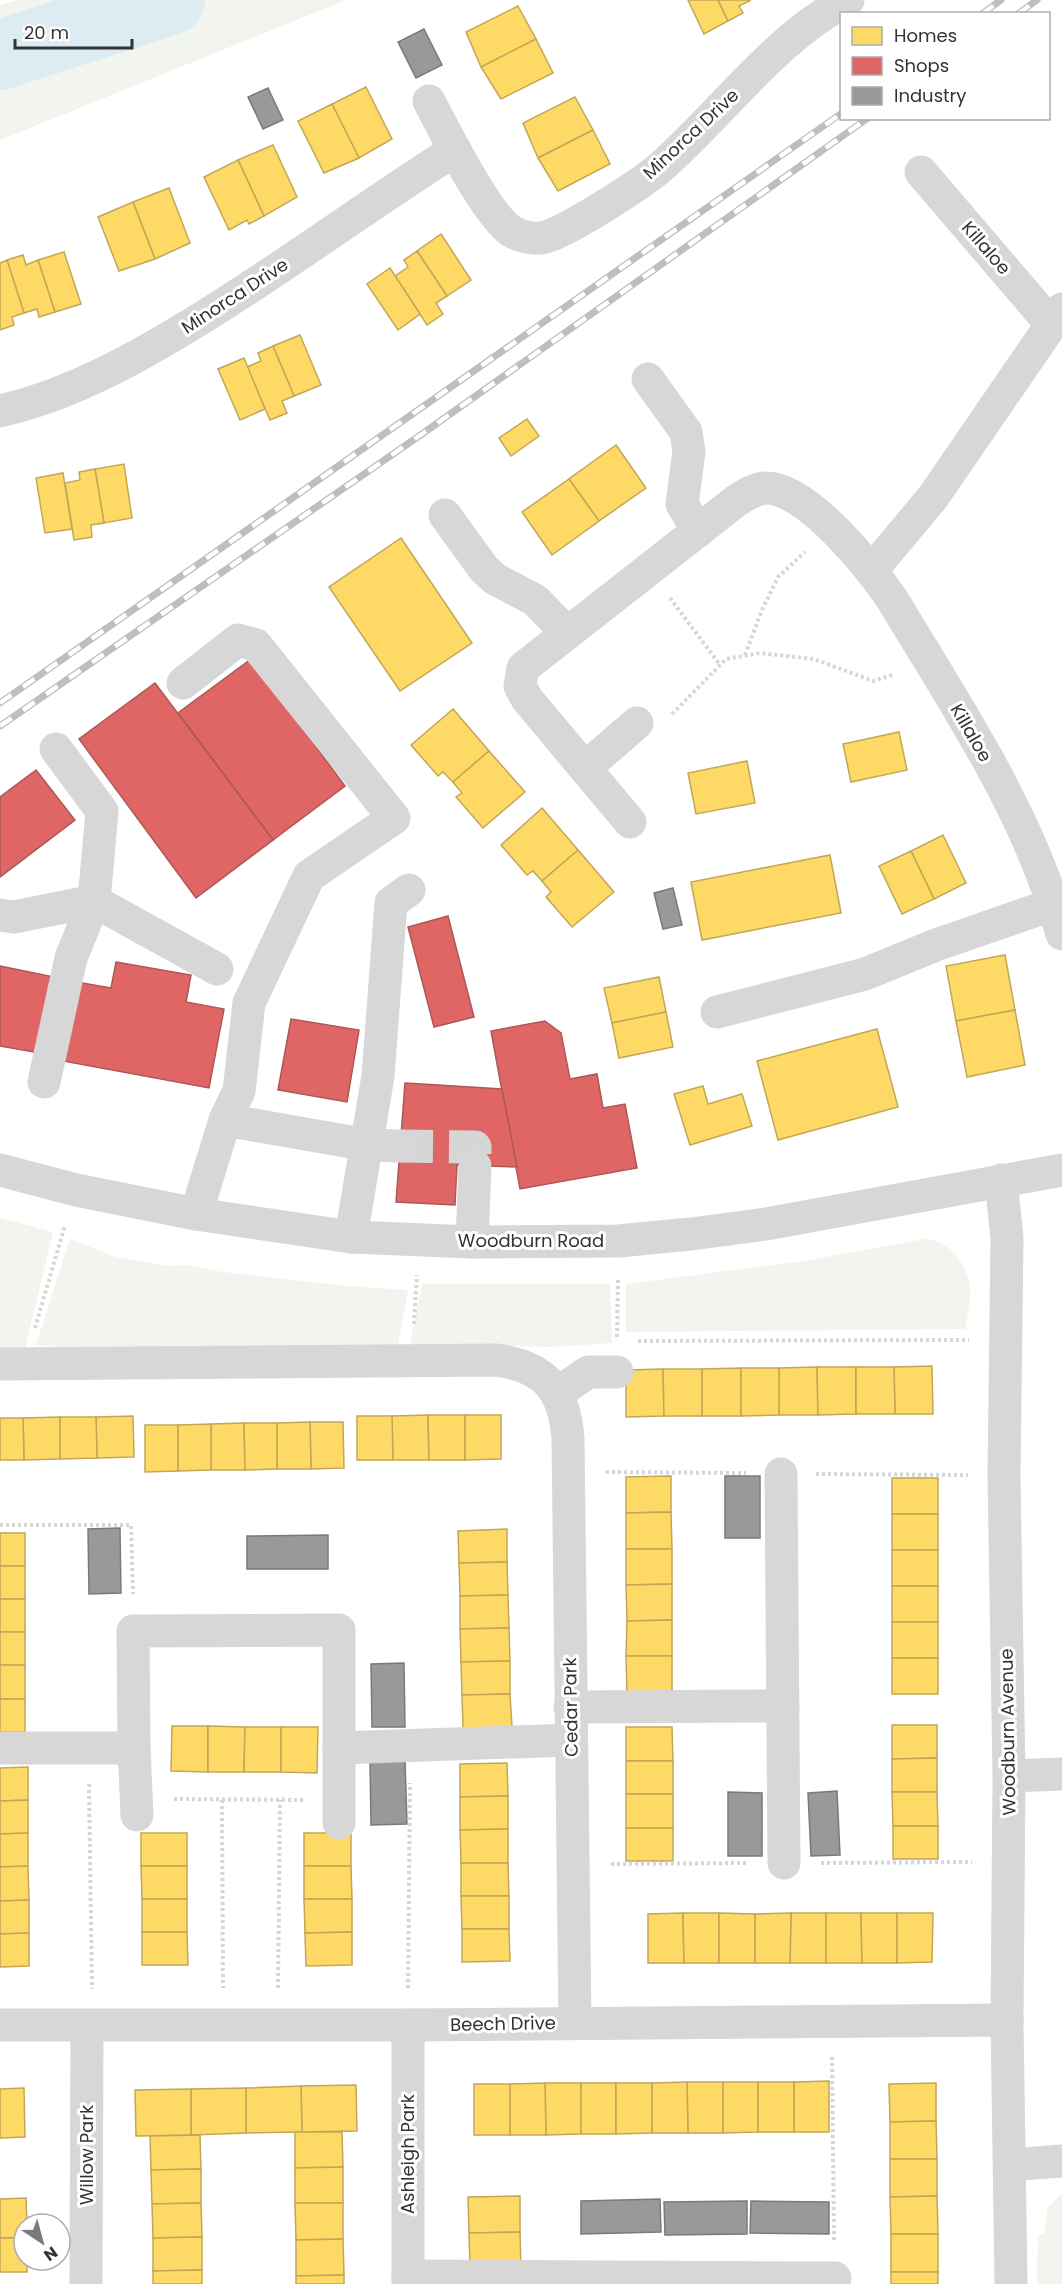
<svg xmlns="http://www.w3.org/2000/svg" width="1062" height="2284" viewBox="0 0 1062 2284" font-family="Poppins,sans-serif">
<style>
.green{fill:#f1f5ed}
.homes{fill:#ffd966;stroke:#c2a757;stroke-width:1.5}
.shops{fill:#e06666;stroke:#ac5757;stroke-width:1.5}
.industry{fill:#999;stroke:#7a7a7a;stroke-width:1.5}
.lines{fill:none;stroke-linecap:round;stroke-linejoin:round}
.river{stroke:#ddebf3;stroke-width:70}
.minor-tunnel{stroke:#d6d6d6;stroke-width:33;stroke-dasharray:33 16;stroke-linecap:butt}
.path{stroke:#d6d6d6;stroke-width:4;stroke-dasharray:3 3;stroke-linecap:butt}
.minor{stroke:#d7d7d7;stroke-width:33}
.rail-casing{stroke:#bebebe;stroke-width:7}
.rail{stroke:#fff;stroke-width:4.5;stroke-dasharray:14;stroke-linecap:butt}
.labels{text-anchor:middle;stroke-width:6;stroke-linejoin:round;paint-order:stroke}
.street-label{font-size:18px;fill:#333;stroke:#fff}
</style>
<rect width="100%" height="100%" fill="#fff"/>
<!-- green -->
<g class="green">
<path d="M18,0H346L0,140V5Z"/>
<path d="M0,1218L53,1232L25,1349H0Z"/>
<path d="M70,1239L116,1257L168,1266L187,1265L223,1272L347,1286L408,1290L398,1345L89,1349L36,1345Z"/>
<path d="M925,1239C948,1241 964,1259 969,1282C973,1296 967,1314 965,1329L626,1332V1284L804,1261Z"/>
<path d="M422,1284H610L612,1343L551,1347L410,1344Z"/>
<path d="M1062,2193V2284H1037L1038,2235L1044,2233L1048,2207Z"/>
</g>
<!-- homes -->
<g class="homes">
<path d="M688,0H718L728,21L704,34Z"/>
<path d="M718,0H751L739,6L743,13L728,21Z"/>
<path d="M518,6L536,39L481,67L466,32Z"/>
<path d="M536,39L553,73L501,99L481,67Z"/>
<path d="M366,87L392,139L359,158L332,104Z"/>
<path d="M575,97L593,130L538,158L523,123Z"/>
<path d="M332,104L359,158L324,173L298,121Z"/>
<path d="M593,130L610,164L558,191L538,158Z"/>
<path d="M273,145L297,197L264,216L238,160Z"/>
<path d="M238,160L264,216L249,224L247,220L229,230L204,177Z"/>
<path d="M169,188L190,243L155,259L133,202Z"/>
<path d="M133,202L155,259L119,271L98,217Z"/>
<path d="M441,234L471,280L447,296L417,251Z"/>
<path d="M417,251L447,296L436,303L443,314L427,325L395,276L408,267L404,260Z"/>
<path d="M64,252L81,304L55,312L38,260Z"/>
<path d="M23,255L26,265L38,260L55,312L39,317L37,309L24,313L7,260Z"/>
<path d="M7,260L24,313L12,317L14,325L0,330V263Z"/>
<path d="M390,268L420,314L398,330L367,284Z"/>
<path d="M300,335L321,385L294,396L273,346Z"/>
<path d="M273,346L294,396L282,401L287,413L270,420L247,367L261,361L258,353Z"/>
<path d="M244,358L265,409L240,420L218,369Z"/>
<path d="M527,419L539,436L511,456L499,438Z"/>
<path d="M616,445L646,488L599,521L569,479Z"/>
<path d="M124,464L132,518L104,523L95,469Z"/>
<path d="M95,469L104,523L91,525L92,537L74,540L65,483L80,480L79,472Z"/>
<path d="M63,473L72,529L45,533L36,478Z"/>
<path d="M569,479L599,521L552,555L522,512Z"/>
<path d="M401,538L472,643L400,691L329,587Z"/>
<path d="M453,709L489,751L453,782L443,772L438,776L411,745Z"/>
<path d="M899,732L907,770L851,782L843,744Z"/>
<path d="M489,751L525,792L483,828L456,797L462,793L453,782Z"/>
<path d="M747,761L755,803L696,814L688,773Z"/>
<path d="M542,808L578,850L542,881L533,871L527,875L501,845Z"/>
<path d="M943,835L966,883L934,899L911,851Z"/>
<path d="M578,850L614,892L572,927L546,897L551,892L542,881Z"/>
<path d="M911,851L934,899L902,914L879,866Z"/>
<path d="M830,855L841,913L702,940L691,882Z"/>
<path d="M1005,955L1015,1010L956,1021L946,966Z"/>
<path d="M659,977L666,1012L612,1023L604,988Z"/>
<path d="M1015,1010L1025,1065L967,1077L956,1021Z"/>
<path d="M666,1012L673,1047L619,1058L612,1023Z"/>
<path d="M877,1029L898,1107L778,1140L757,1061Z"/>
<path d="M703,1086L708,1104L742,1094L752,1126L690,1145L674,1094Z"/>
<path d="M932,1366L933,1414H895L894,1367Z"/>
<path d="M817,1367L818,1415H779V1368Z"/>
<path d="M817,1367H856V1414L818,1415Z"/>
<path d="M856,1367H894L895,1414H856Z"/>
<path d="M741,1368V1416H702V1369Z"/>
<path d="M741,1368H779V1415L741,1416Z"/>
<path d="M663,1369L664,1416L626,1417V1370Z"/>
<path d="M663,1369H702V1416H664Z"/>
<path d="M428,1415L429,1460H393L392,1416Z"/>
<path d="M428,1415H465V1460H429Z"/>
<path d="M465,1415H501V1459L465,1460Z"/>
<path d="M133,1416L134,1457L97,1458L96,1417Z"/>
<path d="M357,1416H392L393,1460H357Z"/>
<path d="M60,1417H96L97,1458L60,1459Z"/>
<path d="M60,1417V1459L24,1460L23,1418Z"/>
<path d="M0,1418H23L24,1460H0Z"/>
<path d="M310,1422H343L344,1468L311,1469Z"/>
<path d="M310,1422L311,1469H277V1423Z"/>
<path d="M244,1423L245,1470H211V1424Z"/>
<path d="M244,1423H277V1469L245,1470Z"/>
<path d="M211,1424V1470L178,1471V1425Z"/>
<path d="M145,1425H178V1471L145,1472Z"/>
<path d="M671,1476V1512L626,1513V1477Z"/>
<rect x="892" y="1478" width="46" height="36"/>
<path d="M671,1512L672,1549H626V1513Z"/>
<rect x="892" y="1514" width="46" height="36"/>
<path d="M507,1529V1562L459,1563L458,1531Z"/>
<rect x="0" y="1533" width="25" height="33"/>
<path d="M626,1549H672V1584L626,1585Z"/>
<rect x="892" y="1550" width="46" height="36"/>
<path d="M507,1562L508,1595L460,1596L459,1563Z"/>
<rect x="0" y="1566" width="25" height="33"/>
<path d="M672,1584V1620L627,1621L626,1585Z"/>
<rect x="892" y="1586" width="46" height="36"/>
<path d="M508,1595L509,1628L460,1629V1596Z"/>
<rect x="0" y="1599" width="25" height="33"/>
<path d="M672,1620V1656H626L627,1621Z"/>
<rect x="892" y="1622" width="46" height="36"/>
<path d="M509,1628L510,1661L461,1662L460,1629Z"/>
<rect x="0" y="1632" width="25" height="33"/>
<path d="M626,1656H672V1692L627,1693Z"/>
<rect x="892" y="1658" width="46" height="36"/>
<path d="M510,1661V1694L462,1695L461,1662Z"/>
<rect x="0" y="1665" width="25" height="34"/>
<path d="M510,1694L512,1727L463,1728L462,1695Z"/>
<rect x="0" y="1699" width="25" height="33"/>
<path d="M892,1725H937V1758L892,1759Z"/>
<path d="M172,1726H208V1772L171,1771Z"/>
<path d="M208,1726L245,1727L244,1772H208Z"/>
<path d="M245,1727H281V1772H244Z"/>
<path d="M281,1727H318L317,1773L281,1772Z"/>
<path d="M626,1727H672L673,1761H626Z"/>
<path d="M937,1758V1792H892V1759Z"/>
<rect x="626" y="1761" width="47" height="33"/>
<path d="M507,1763L508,1796L460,1797V1764Z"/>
<path d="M28,1767V1800L0,1801V1768Z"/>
<path d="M892,1792H937L938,1826H893Z"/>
<rect x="626" y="1794" width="47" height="34"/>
<path d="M508,1796V1829L460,1830V1797Z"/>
<path d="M28,1800V1833L0,1834V1801Z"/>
<rect x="893" y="1826" width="45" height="33"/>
<rect x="626" y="1828" width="47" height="33"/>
<path d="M508,1829V1863H461L460,1830Z"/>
<path d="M28,1833V1866L0,1867V1834Z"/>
<rect x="141" y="1833" width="46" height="33"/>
<rect x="304" y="1833" width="47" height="33"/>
<path d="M461,1863H508L509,1896H461Z"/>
<path d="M28,1866L29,1900L0,1901V1867Z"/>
<path d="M141,1866H187V1899H142Z"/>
<path d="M304,1866H351L352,1899H304Z"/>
<path d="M461,1896H509V1929H462Z"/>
<rect x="142" y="1899" width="45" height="33"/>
<path d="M304,1899H352V1932L305,1933Z"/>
<path d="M29,1900V1933L0,1934V1901Z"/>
<path d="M683,1913L684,1963H648V1914Z"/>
<path d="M683,1913H719V1963H684Z"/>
<path d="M719,1913L755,1914V1963H719Z"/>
<path d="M791,1913H826V1963H790Z"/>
<path d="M791,1913L790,1963H755V1914Z"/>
<path d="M826,1913H861L862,1963H826Z"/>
<path d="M861,1913H897V1963H862Z"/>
<path d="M897,1913H933L932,1962L897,1963Z"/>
<path d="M462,1929H509L510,1961L462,1962Z"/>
<path d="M142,1932H187L188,1965H142Z"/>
<path d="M352,1932V1965L306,1966L305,1933Z"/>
<path d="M29,1933V1966L0,1967V1934Z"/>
<path d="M829,2081V2132H794V2082Z"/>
<path d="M687,2082H723V2133H688Z"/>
<path d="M687,2082L688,2133H652V2083Z"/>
<path d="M723,2082H758V2132L723,2133Z"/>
<rect x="758" y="2082" width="36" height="50"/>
<path d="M545,2083H581V2134L546,2135Z"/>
<path d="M545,2083L546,2135H510V2084Z"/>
<rect x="581" y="2083" width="35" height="51"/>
<path d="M616,2083H652V2133L616,2134Z"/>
<path d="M936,2083V2121L890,2122L889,2084Z"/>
<rect x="474" y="2084" width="36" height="51"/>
<path d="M356,2085L357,2131L302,2132L301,2086Z"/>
<path d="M301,2086L302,2132L246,2133V2088Z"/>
<path d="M24,2088L25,2137L0,2138V2089Z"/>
<path d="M246,2088V2133L191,2135V2089Z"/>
<path d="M191,2089V2135L136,2136L135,2090Z"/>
<path d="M936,2121L937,2159H890V2122Z"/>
<path d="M295,2132H342L343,2167L295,2168Z"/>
<path d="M200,2135L201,2169L151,2170L150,2136Z"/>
<path d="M890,2159H937V2196L890,2197Z"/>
<path d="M343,2167V2203H295V2168Z"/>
<path d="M201,2169V2203L152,2204L151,2170Z"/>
<path d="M520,2196V2232L469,2233L468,2197Z"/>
<path d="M937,2196L938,2234H891L890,2197Z"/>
<path d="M26,2198L27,2224H24V2238H0V2199Z"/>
<path d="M201,2203L202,2237L153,2238L152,2204Z"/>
<path d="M295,2203H343V2239L296,2240Z"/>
<path d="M520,2232L521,2267L470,2268L469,2233Z"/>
<rect x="891" y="2234" width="47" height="38"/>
<path d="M202,2237V2270L153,2271V2238Z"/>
<path d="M0,2238H24V2260H27V2272H0Z"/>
<path d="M343,2239L344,2275L296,2276V2240Z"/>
<path d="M202,2270V2284H153V2271Z"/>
<rect x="891" y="2272" width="47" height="12"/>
<path d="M344,2275V2284H296V2276Z"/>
</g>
<!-- shops -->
<g class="shops">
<path d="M251,659L345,786L273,840L178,713Z"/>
<path d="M155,683L273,840L196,898L79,739Z"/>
<path d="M36,770L75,820L0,877V797Z"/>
<path d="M448,916L474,1017L434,1027L408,927Z"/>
<path d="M116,962L191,975L186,1002L224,1009L209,1088L63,1061L77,982L111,988Z"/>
<path d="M0,966L54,977L39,1053L0,1046Z"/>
<path d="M291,1019L359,1030L347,1102L278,1090Z"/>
<path d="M545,1021L561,1033L570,1079L597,1074L603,1108L625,1104L637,1168L520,1189L491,1031Z"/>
<path d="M405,1083L502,1089L517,1167L457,1165L455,1205L396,1202Z"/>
</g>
<!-- industry -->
<g class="industry">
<path d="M424,29L442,65L416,78L398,42Z"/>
<path d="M268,88L283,120L263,129L248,97Z"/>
<path d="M673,888L682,925L663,929L654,893Z"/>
<rect x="725" y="1476" width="35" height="62"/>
<path d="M120,1528L121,1593L89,1594L88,1529Z"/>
<path d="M328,1535V1569H247V1536Z"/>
<path d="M404,1663L405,1727H372L371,1664Z"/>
<path d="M370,1761H405L407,1824L371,1825Z"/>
<path d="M837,1791L840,1855L811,1856L808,1793Z"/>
<path d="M728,1792L762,1793V1856H728Z"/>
<path d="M660,2199L661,2232L581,2234V2201Z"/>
<path d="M747,2201V2234L665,2235L664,2202Z"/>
<path d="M751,2201L829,2202V2234L750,2233Z"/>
</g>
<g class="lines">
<!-- river -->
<path class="river" d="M0,55L170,0"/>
<!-- minor-tunnel -->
<path class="minor-tunnel" d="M400,1146L475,1147V1166"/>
<!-- path -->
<g class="path">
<path d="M670,598L720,665"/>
<path d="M745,655L762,610L778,577L805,552"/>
<path d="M672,714L726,659L760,653L814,659L873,681L895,674"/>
<path d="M414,1324L417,1275"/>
<path d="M35,1328L65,1225"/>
<path d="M617,1337L618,1278"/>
<path d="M638,1341L969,1340"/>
<path d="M606,1472L746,1473"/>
<path d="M816,1474L968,1475"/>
<path d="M0,1525H131L133,1594"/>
<path d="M89,1784L92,1989"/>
<path d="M174,1799L304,1800"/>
<path d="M222,1800L223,1988"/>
<path d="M821,1863L972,1862"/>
<path d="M611,1864L747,1863"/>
<path d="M278,1988L280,1800"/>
<path d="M408,1988L410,1783"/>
<path d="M832,2057L834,2241"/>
</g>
<!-- minor -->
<g class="minor">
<path d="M429,101C444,130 486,214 511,231C519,236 532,239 541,238C563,235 644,182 662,166C721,114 777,36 848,0"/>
<path d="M921,172L1051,324"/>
<path d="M648,379L686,432L689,452L682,504L698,531"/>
<path d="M0,411C74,394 142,355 205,316C290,263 370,204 455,150"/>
<path d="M445,515L484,569L495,579L535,600L567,633"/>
<path d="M872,570L933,497L1062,309"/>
<path d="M183,683L238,640L256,645L394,818L309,876L249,1003L239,1091L225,1120L196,1214"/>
<path d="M585,768L637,723"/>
<path d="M630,822L527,699L520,686L523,668L736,501C745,495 754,489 765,488C807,487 870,567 892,599C956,706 1029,812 1062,934"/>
<path d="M0,915L14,917L94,901L217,969"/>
<path d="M717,1012L865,974L936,945L1054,904"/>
<path d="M44,1082L71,958L94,901L102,811L56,749"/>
<path d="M225,1120L368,1145L400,1146"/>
<path d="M0,1170L76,1190L196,1214L351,1237L472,1242L618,1241L691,1234L766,1224L1062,1170"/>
<path d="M1001,1180L1007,1238L1004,1475L1009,1776L1007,2020L1011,2284"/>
<path d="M351,1237L378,1076L391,903L409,890"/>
<path d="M472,1242L475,1166"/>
<path d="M0,1364L497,1360C546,1367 564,1390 568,1438L575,2023"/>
<path d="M558,1393L588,1372H617"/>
<path d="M781,1474L784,1863"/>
<path d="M570,1707L783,1706"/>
<path d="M0,1748H134L133,1631L339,1630V1748L571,1740"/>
<path d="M134,1748L137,1815"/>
<path d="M1009,1776L1062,1774"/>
<path d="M339,1823V1748"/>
<path d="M0,2025H408L1007,2020"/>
<path d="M408,2025V2284"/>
<path d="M1010,2165L1062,2161"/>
<path d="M408,2276L835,2278"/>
<path d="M86,2284L87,2026"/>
</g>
<defs>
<g id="rail">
<path d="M982,14L1001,0"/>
<path d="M1018,14L1037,0"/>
<path d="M0,703L842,113"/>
<path d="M0,726L422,434L868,118"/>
</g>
</defs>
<!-- rail casing -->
<use href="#rail" class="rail-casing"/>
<!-- rail -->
<use href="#rail" class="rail"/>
</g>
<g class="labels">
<!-- street labels -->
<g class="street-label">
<text transform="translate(691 134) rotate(-43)" y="6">Minorca Drive</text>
<text transform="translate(986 248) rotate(49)" y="6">Killaloe</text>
<text transform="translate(235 296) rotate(-33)" y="6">Minorca Drive</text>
<text transform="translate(971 733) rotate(60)" y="6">Killaloe</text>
<text x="531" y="1247">Woodburn Road</text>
<text transform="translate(571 1707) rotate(-91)" y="6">Cedar Park</text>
<text transform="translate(1008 1732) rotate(-91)" y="6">Woodburn Avenue</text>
<text transform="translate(503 2024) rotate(-1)" y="6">Beech Drive</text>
<text transform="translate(408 2154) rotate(-90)" y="6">Ashleigh Park</text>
<text transform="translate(87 2155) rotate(-90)" y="6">Willow Park</text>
</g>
</g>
<!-- legend -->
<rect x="840" y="12" width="210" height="108" fill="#ffffff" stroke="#adadad" stroke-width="1.5"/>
<rect x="852" y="27" width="30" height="18" fill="#ffd966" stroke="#adadad" stroke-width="1.5"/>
<text x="894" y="42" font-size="18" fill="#333333">Homes</text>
<rect x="852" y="57" width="30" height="18" fill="#e06666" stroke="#adadad" stroke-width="1.5"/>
<text x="894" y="72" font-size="18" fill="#333333">Shops</text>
<rect x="852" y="87" width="30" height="18" fill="#999999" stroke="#adadad" stroke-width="1.5"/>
<text x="894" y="102" font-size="18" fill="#333333">Industry</text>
<!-- north arrow -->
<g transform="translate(42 2242) rotate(144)"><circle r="28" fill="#ffffff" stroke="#adadad" stroke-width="1.5"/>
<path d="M0-4.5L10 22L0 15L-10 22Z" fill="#7a7a7a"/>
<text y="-9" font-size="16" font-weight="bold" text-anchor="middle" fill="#333333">N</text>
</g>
<!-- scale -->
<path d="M15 39v9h117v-9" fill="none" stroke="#333333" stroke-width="3"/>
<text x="24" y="39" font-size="18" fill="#333333" stroke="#ffffff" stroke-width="4.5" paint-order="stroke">20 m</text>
</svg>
